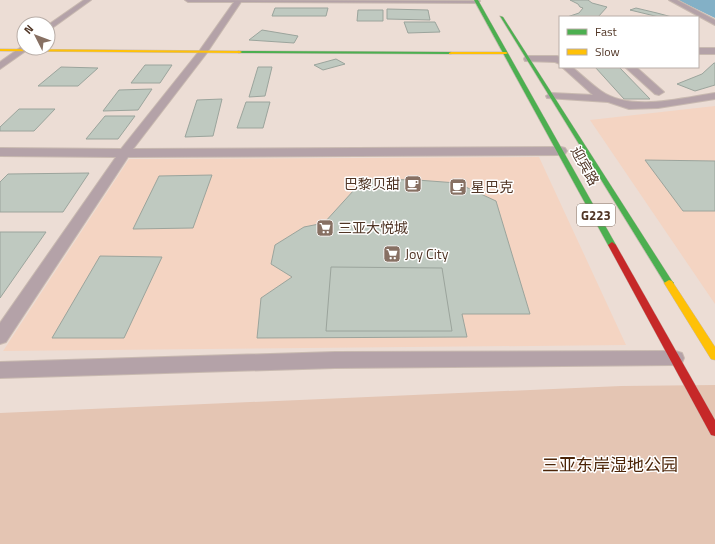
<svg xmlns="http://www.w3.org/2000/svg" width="715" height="544" viewBox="0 0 715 544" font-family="'Titillium Web','Noto Sans SC',sans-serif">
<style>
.built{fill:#f4d4c2}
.green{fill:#e4c5b3}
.water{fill:#83b0c6}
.building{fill:#bfc9c0;stroke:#9ba49c}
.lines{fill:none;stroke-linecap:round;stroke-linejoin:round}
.street-casing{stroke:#c8b9b0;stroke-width:2}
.fast-casing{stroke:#c8b9b0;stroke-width:1}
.slow-casing{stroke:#c8b9b0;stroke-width:1}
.jam-casing{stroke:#c8b9b0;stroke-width:1}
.street{fill:#b4a2a8;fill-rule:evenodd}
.fast{fill:#4caf50;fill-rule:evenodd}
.slow{fill:#ffc107;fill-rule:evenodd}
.jam{fill:#c62828;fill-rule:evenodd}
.labels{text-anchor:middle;stroke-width:3;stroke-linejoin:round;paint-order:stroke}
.shield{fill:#fff;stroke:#847266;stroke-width:1}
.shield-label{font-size:13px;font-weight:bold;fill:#503525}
.street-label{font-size:14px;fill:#503525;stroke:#fff}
.poi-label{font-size:14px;fill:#503525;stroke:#fff;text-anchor:start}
.near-park-label{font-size:17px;fill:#4b2407;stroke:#fff}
</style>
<rect width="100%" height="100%" fill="#ecddd5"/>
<!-- built -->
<g class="built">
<path d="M715,106V304L590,120Z"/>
<path d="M539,157L626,345L3,351L129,159Z"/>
</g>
<!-- green -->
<path class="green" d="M715,385V544H0V413L621,386Z"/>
<!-- water -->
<path class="water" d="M678,0H715V18Z"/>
<!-- building -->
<g class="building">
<path d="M570,0H588L592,3L607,7L598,17H567L579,13L583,8L580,7L578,4Z"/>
<path d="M275,8H328L326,16H272Z"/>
<path d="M636,8L657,13L672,17H659L630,10Z"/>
<path d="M387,9L428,10L430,20L387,19Z"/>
<path d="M358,10H383V21H357Z"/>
<path d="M404,22H435L440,32L408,33Z"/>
<path d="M262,30L298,36L294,43L249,40Z"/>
<path d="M336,59L345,64L323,70L314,65Z"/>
<path d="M714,63H715V85L695,91L677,84L702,74Z"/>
<path d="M145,65H172L160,83H131Z"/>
<path d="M61,67L98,68L78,86H38Z"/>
<path d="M258,67H272L265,96L249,97Z"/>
<path d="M595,67H619L650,99H624Z"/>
<path d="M152,89L138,110L103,111L119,90Z"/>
<path d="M222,99L213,136L185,137L197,100Z"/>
<path d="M246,102H270L263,128H237Z"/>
<path d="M19,109H55L34,131H0V127Z"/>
<path d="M105,116H135L118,139H86Z"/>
<path d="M645,160L715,161V211H683Z"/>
<path d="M89,173L63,212H0V182L8,174Z"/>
<path d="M212,175L193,228L133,229L159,176Z"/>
<path d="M364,179L417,180L457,183L496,201L530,314H462L467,337L257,338L261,298L292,277L271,264L275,245L304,227L324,223Z"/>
<path d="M0,232H46L0,298Z"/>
<path d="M100,256L162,257L124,338H52Z"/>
<path d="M331,267L442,268L452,331H326Z"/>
</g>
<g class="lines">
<defs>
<g id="street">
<path d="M84,0H91L48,31V25Z"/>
<path d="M185,0L480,1L477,3L241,2L206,54L133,149L561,147L565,148L567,151L565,154L561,155L128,157L6,342L0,344V323L116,157L0,156V148L121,149L200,50L234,2H188Z"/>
<path d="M669,0H677L715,20V25Z"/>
<path d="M24,45V48H28L27,50L0,69V62Z"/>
<rect x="698" y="48" width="17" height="6"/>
<path d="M528,56H557L560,57V64L555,62L525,61L524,59L525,57Z"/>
<path d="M562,67H572C582,75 591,84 601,91C631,112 681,98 715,93V99L658,108L629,109L608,102L547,98L546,96L551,93L593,95Z"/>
<path d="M625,67H636L664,92L659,95L655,94Z"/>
<path d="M675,351L682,353L684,358L682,363L675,365L335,368L0,378V362L335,352Z"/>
</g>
<g id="fast">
<path d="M474,0H478L616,245L615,247L612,248L608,245Z"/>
<path d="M500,16L503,17L672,281L674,283L672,285H666Z"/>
<path d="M240,51L451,52L453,53L451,54L238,53V51Z"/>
</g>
<g id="slow">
<path d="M0,49L240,51L242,52L240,53L0,51Z"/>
<path d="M451,52H506L508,53L506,54H449V53Z"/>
<path d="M669,280L672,281L715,347V360L711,359L664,283Z"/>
</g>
<path id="jam" d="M612,242L616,245L715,420V436L711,435L608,245Z"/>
</defs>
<!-- street casing -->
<use href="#street" class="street-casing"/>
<!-- fast casing -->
<use href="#fast" class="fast-casing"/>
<!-- slow casing -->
<use href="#slow" class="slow-casing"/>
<!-- jam casing -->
<use href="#jam" class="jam-casing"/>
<!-- street -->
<use href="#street" class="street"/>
<!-- fast -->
<use href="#fast" class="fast"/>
<!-- slow -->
<use href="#slow" class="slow"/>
<!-- jam -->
<use href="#jam" class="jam"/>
</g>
<!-- icons -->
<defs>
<symbol id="cafe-square" viewBox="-11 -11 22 22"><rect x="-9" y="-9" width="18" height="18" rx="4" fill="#877063" stroke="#fff"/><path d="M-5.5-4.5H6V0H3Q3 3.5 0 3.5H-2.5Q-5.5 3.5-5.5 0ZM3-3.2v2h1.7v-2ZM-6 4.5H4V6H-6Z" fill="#fff"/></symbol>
<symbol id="supermarket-square" viewBox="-11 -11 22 22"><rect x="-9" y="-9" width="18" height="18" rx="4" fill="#877063" stroke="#fff"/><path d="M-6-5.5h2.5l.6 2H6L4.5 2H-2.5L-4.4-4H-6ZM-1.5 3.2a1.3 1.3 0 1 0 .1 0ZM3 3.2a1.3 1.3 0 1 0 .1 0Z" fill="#fff"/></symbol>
</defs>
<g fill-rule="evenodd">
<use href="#cafe-square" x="403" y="174" width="20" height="20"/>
<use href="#cafe-square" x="448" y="177" width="20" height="20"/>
<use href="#supermarket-square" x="315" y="218" width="20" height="20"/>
<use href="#supermarket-square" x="382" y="244" width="20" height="20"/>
</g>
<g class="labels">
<!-- shield labels -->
<rect class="shield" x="577" y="204" width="38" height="22" rx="3"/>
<g class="shield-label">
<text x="596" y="220">G223</text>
</g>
<!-- street labels -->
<g class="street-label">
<text transform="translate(585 166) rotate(61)" y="5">迎宾路</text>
</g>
<!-- poi labels -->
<g class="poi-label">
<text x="400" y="189" text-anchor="end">巴黎贝甜</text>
<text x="471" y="192">星巴克</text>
<text x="338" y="233">三亚大悦城</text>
<text x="405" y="259">Joy City</text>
</g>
<!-- near-park labels -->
<g class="near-park-label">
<text x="610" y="471">三亚东岸湿地公园</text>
</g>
</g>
<!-- legend -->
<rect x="559" y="16" width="140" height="52" fill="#ffffff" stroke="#b9aea8"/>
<rect x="567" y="29" width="20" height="6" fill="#4caf50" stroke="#b9aea8"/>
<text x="595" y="36" font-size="12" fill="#503525">Fast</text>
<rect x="567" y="49" width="20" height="6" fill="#ffc107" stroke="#b9aea8"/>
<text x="595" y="56" font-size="12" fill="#503525">Slow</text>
<!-- north arrow -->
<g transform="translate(36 36) rotate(312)"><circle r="19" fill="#ffffff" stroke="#b9aea8"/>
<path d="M0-3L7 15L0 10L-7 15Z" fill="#877063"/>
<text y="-6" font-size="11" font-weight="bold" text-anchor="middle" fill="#503525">N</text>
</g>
</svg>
